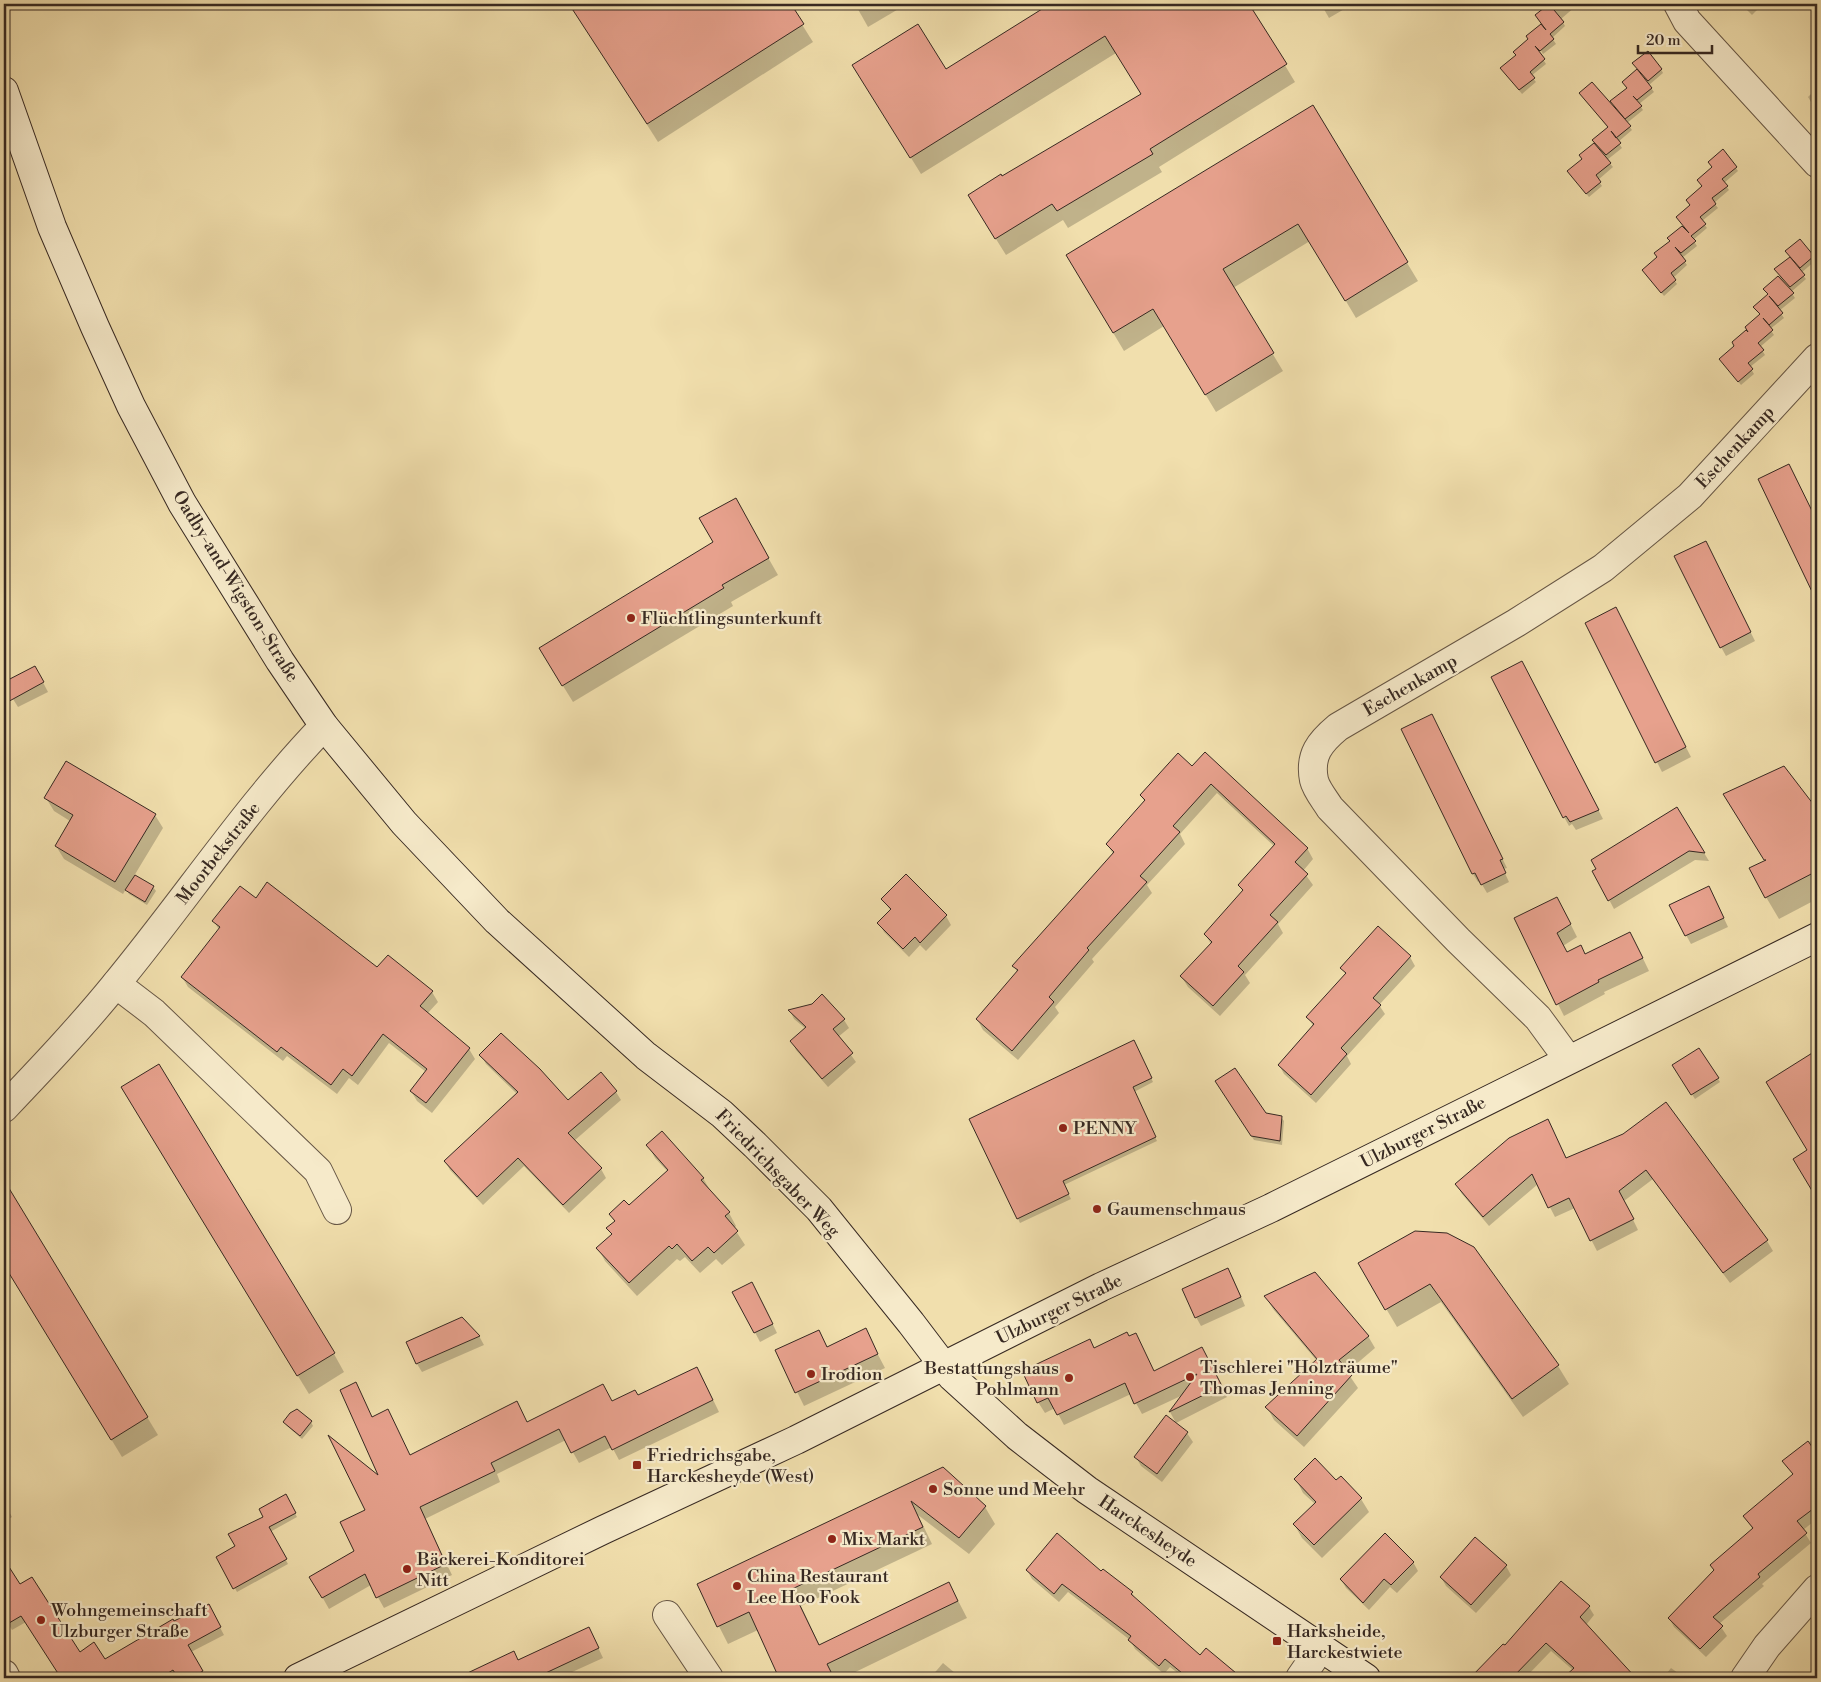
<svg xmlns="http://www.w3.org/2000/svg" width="1821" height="1682" viewBox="0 0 1821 1682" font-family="'Libre Bodoni',serif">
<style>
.shadow{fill:#0003}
.building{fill:#e7a18d;stroke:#372922}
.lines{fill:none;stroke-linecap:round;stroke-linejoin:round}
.street-casing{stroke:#665645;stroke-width:30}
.secondary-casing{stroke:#372922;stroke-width:30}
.street{stroke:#f6eaca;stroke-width:28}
.secondary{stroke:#f6eaca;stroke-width:28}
.poi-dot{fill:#8f2418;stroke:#f6eaca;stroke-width:2}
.labels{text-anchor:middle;stroke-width:4.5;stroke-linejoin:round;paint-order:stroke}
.street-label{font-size:18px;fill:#372922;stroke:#f6eaca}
.poi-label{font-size:18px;fill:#372922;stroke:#f6eaca;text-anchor:start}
</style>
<rect width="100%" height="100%" fill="#f1dfad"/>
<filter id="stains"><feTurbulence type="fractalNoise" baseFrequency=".004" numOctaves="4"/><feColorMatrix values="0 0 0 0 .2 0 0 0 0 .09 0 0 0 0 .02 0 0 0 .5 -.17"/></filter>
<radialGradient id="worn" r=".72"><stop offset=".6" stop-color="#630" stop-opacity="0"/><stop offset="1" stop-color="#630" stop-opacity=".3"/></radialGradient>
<!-- shadow -->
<g class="shadow">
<path d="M570,4H789L813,42L658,142Z"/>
<path d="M855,4H907L868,27Z"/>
<path d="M1052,4H1248L1295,82L1159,167L1162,172L1068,228L1063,220L1006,255L979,212L1002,178L1142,95L1116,53L921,174L864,82L945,71Z"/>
<path d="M1321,4H1353L1329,18Z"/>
<path d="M1550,4H1575L1576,6L1561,19L1565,26L1552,38L1556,44L1543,54L1538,45L1535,47L1546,64L1531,76L1536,82L1522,94L1504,72L1529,40L1527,36L1542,24L1536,16Z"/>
<path d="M1741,4H1763L1752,15Z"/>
<path d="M1661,69L1663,73L1649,85L1654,92L1639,104L1643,110L1627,123L1632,130L1618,142L1622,148L1607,160L1613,167L1598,180L1602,186L1589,197L1568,172L1583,159L1581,155L1596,143L1608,128L1580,93L1617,110L1612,102L1628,89L1623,82L1638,70Z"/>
<path d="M1817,88V112L1808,97Z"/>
<path d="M1313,107L1418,281L1356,318L1310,241L1233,288L1283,371L1216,412L1164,326L1124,351L1078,274Z"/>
<path d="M1736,168L1738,171L1724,183L1729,190L1714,203L1718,208L1702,221L1707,228L1693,240L1697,246L1682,258L1687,265L1673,278L1677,284L1664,296L1646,274L1671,241L1669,238L1684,226L1691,206L1687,200Z"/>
<path d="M1799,240L1815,261L1801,273L1806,279L1791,292L1795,298L1779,311L1784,318L1770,329L1774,335L1760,347L1765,355L1750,367L1754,374L1741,385L1723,363L1735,347L1733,343L1748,330L1761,315L1757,311L1769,295L1764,289L1780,276L1776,270L1791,257L1786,251Z"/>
<path d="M1794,474L1817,523V600L1760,479Z"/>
<path d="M735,500L778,575L731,602L733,606L573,702L550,665L715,543Z"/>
<path d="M1710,551L1755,641L1726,656L1721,647Z"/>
<path d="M1619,617L1691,757L1662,772L1587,623Z"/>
<path d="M35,667L48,692L18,707L13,699Z"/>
<path d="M1527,671L1603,819L1576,830L1572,824L1569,826L1564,817Z"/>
<path d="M1436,724L1507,868L1503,869L1509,882L1487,893L1480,881L1478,882L1473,874L1402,730Z"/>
<path d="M1192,768L1307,848L1313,859L1303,871L1313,885L1278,924L1283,933L1245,975L1250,983L1220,1016L1188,987L1181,976L1211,944L1205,934L1243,892L1239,885L1275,847L1217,793L1180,834L1185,844L1147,885L1152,893L1092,959L1094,962L1055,1007L1059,1013L1018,1060L983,1030L977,1019L1017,972L1014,966L1113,854L1107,844L1145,802L1141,796Z"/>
<path d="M46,798L155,815L163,828L134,876L153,887L156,891L147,905L129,894L126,889L123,894L64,859L56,846L70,821L54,811Z"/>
<path d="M1677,809L1709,861L1695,860L1614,909L1594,871Z"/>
<path d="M1816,812L1817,814V899L1779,919L1766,897V862L1737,816Z"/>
<path d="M906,876L946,916L951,925L926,951L920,945L909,957L884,932L879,923L891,911L882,899Z"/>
<path d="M1714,897L1728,927L1691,944L1686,935Z"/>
<path d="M256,900L378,969L432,992L438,1002L427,1014L469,1049L475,1059L432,1113L417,1101L411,1091L426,1072L389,1043L358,1085L349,1078L337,1094L287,1056L283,1061L188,987L182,977L219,930L214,921Z"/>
<path d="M1564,911L1577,937L1563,946L1567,953L1585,955L1637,946L1649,971L1604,992L1605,994L1564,1016L1515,918Z"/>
<path d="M1410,957L1415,966L1379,1005L1385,1014L1347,1056L1351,1064L1316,1103L1284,1074L1279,1065L1313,1026L1308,1017L1346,975L1342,968Z"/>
<path d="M822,996L844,1020L849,1028L838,1037L856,1062L828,1087L796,1050L792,1041L806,1029L794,1019L790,1011L813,1005Z"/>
<path d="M1136,1046L1153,1082L1134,1092L1157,1141L1064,1185L1071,1199L1020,1223L971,1119Z"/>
<path d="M1699,1049L1720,1082L1695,1099L1674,1066Z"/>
<path d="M481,1055L568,1102L616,1092L621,1100L574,1141L601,1169L606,1178L569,1213L524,1166L483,1205L450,1170L445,1161L517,1094L486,1064Z"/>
<path d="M1811,1056L1817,1066V1198L1804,1176L1809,1151Z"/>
<path d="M1219,1086L1266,1114L1281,1117L1284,1121L1282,1145L1254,1140Z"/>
<path d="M133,1106L334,1354L344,1372L309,1394Z"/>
<path d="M1548,1121L1567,1159L1623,1136L1767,1241L1773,1251L1730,1283L1653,1179L1624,1201L1638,1230L1597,1251L1575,1208L1555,1217L1538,1184L1489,1226L1462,1194L1456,1184Z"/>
<path d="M648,1145L703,1178L711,1192L729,1213L736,1226L734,1228L745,1245L722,1265L716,1259L700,1273L685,1257L680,1261L677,1259L637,1296L605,1261L598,1248L612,1235L608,1228L615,1222L610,1214L629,1207L668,1172L655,1158Z"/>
<path d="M4,1182L158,1435L122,1457L4,1263Z"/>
<path d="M1473,1248L1558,1366L1569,1384L1523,1417L1441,1302L1397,1327L1359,1263Z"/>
<path d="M1233,1278L1245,1306L1201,1326L1196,1317Z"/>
<path d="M734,1292H757L777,1333L760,1342Z"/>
<path d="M1266,1297L1368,1336L1375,1348L1347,1372L1358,1388L1304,1447L1274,1420L1267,1407L1317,1361L1273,1309Z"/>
<path d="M865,1330L885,1368L804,1406L777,1351L818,1331L828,1348Z"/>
<path d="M479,1336L484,1345L422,1372L417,1364Z"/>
<path d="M1094,1349L1154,1372L1208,1359L1227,1397L1176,1423L1170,1412L1183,1395L1142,1414L1131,1394L1064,1425L1055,1408L1045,1413L1038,1402Z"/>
<path d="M703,1379L719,1412L619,1460L612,1447L579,1463L566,1440L497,1474L500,1482L425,1519L452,1575L384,1608L371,1585L329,1609L311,1577L355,1552L366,1510L381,1480L356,1384L372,1418L410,1456L527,1423Z"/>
<path d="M1166,1417L1187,1433L1193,1442L1162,1482L1141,1466L1136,1457Z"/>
<path d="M284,1422H311L313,1426L302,1439L287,1426Z"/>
<path d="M1817,1436V1519L1803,1530L1811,1543L1762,1584L1764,1586L1719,1624L1727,1636L1706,1657L1674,1627L1669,1618L1753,1530L1745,1517L1793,1475L1784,1461Z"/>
<path d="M943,1468L985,1507L995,1524L969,1554L918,1515L932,1544L801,1606L820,1646L949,1583L967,1618L843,1678H781L758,1630L728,1644L698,1585Z"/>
<path d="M1296,1479L1336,1482L1361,1499L1369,1512L1322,1558L1302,1538L1294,1524L1315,1504L1303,1493Z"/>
<path d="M285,1495L297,1517L270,1532L288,1564L237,1592L218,1557L237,1547Z"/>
<path d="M4,1502L12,1517L4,1522Z"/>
<path d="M1413,1562L1418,1571L1397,1593L1390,1587L1369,1610L1346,1588L1341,1579Z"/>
<path d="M7,1566L20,1586L79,1654L105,1661L208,1605L224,1635L191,1652L206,1678H179L178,1677L175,1678H62L26,1622L12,1630L4,1617V1567Z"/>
<path d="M1506,1566L1511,1575L1476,1613L1446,1586L1441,1577Z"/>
<path d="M1027,1570L1101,1573L1103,1571L1132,1593L1136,1600L1200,1656L1234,1673L1237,1678H1184L1170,1667L1164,1674L1135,1649L1130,1640L1068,1592L1059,1602L1032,1579Z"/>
<path d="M1589,1607L1594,1615L1586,1625L1633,1678H1571L1569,1675L1574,1671L1551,1651L1525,1678H1474L1473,1677Z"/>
<path d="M589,1628L603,1658L559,1678H463V1677L518,1661Z"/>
<path d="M943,1663L961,1678H930Z"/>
<path d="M1671,1668L1685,1678H1663Z"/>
</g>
<!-- building -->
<g class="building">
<path d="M569,4H791L804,24L647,124Z"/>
<path d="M1050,4H1249L1287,64L1150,149L1153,154L1057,211L1052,204L995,239L968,195L1001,174L1002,176L1141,94L1105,36L910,158L852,65L918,24L946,69Z"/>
<path d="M1549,4L1564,22L1550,34L1554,39L1540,51L1535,46L1545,59L1530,72L1535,78L1519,90L1500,68L1516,55L1513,52L1528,39L1526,36L1541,24L1546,30L1535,15Z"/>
<path d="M1648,51L1662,69L1648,81L1632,63Z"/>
<path d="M1637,69L1652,88L1637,100L1633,96L1642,106L1625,119L1610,101L1627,88L1622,82Z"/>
<path d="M1592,82L1631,126L1616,138L1611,131L1621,143L1606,155L1592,140L1608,127L1579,93Z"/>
<path d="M1313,105L1408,262L1345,301L1298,224L1223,269L1274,353L1205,395L1153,309L1113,333L1066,255Z"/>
<path d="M1594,143L1611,163L1596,175L1601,182L1586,194L1567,171L1582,159L1579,155Z"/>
<path d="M1723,149L1737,167L1722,179L1728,186L1712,198L1716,204L1700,217L1706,224L1691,236L1696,241L1681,253L1675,247L1686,261L1671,273L1676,280L1661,293L1642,270L1657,257L1654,253L1670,241L1667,238L1682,226L1689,233L1676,217L1690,205L1686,200L1702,186L1697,180L1712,167L1708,162Z"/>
<path d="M1800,239L1814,256L1800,268L1785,251Z"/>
<path d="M1790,257L1805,275L1790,287L1774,269Z"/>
<path d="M1778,276L1794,293L1778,306L1769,296L1783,313L1769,325L1763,318L1773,330L1758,343L1764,350L1748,363L1753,369L1738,382L1719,359L1734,346L1732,342L1746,330L1748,332L1745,327L1760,314L1753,307L1768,294L1763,289Z"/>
<path d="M1789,464L1817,521V602L1758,479Z"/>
<path d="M736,498L769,558L722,585L724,588L562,686L539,648L713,542L699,518Z"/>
<path d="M1706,541L1751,632L1720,648L1674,556Z"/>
<path d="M1616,607L1686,747L1655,763L1585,623Z"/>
<path d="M1522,661L1599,810L1570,822L1566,816L1563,818L1491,677Z"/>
<path d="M35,666L44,682L4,704V682Z"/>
<path d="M1432,714L1503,859L1500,860L1506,873L1481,885L1475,873L1472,874L1401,729Z"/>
<path d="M1205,752L1308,848L1295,862L1308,874L1270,915L1278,922L1238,966L1244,972L1213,1006L1180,976L1212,942L1204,934L1243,890L1238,885L1275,844L1211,784L1173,826L1180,832L1140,876L1147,882L1087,948L1089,950L1049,997L1054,1002L1012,1051L976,1019L1018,970L1012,966L1114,852L1106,844L1145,800L1140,795L1178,753L1192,766Z"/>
<path d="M66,761L156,814L115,882L55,846L73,815L44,798Z"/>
<path d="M1784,766L1817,809V871L1765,898L1749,868L1766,860H1764L1723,794Z"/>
<path d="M1677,807L1705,853L1689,851L1608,901L1592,871L1596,869L1591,860Z"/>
<path d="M906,874L947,915L920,943L915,937L903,949L877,923L891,909L881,899Z"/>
<path d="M135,875L154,886L145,902L125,890Z"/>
<path d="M267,882L377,967L388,955L433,991L420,1006L470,1048L426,1103L410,1091L427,1069L383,1034L352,1076L343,1069L331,1085L281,1047L277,1052L181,977L220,927L212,921L240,886L256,898Z"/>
<path d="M1709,886L1724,918L1685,936L1669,905Z"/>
<path d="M1557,897L1571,924L1557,933L1567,952L1581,945L1585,954L1630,932L1643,958L1598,980L1599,982L1556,1005L1514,918Z"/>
<path d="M1378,926L1411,956L1373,998L1381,1005L1341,1048L1347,1054L1311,1095L1278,1065L1314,1024L1306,1017L1346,973L1340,968Z"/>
<path d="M822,994L845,1019L833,1029L853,1053L822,1079L790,1041L806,1027L788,1010L812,1004Z"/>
<path d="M501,1033L540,1069L568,1100L601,1072L617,1091L568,1133L602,1168L563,1205L518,1158L477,1197L444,1161L518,1092L479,1055Z"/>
<path d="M1134,1040L1152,1078L1133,1087L1156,1137L1063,1181L1069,1194L1017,1219L969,1119Z"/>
<path d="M1699,1048L1719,1078L1691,1095L1672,1065Z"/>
<path d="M1817,1050V1199L1793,1159L1807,1150L1766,1082Z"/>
<path d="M159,1064L335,1353L297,1376L121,1087Z"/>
<path d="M1235,1068L1266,1113L1282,1116L1280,1141L1251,1136L1215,1081Z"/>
<path d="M1666,1102L1768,1240L1723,1273L1646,1170L1619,1191L1634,1219L1590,1241L1569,1198L1548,1208L1532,1174L1483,1217L1455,1184L1509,1138L1548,1119L1566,1158L1623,1134Z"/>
<path d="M662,1131L704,1178L701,1180L730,1212L725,1216L738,1231L714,1253L708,1247L692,1261L677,1244L672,1249L669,1246L629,1283L596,1248L612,1234L606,1228L615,1221L609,1214L624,1200L629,1205L668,1170L646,1145Z"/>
<path d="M4,1180L148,1417L111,1440L4,1265Z"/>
<path d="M1415,1231L1447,1233L1474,1247L1559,1365L1512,1399L1430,1284L1385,1310L1358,1263Z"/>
<path d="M1228,1268L1241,1297L1195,1318L1182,1289Z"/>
<path d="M1315,1272L1369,1336L1339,1360L1352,1375L1297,1436L1265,1407L1317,1359L1264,1296Z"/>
<path d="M752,1282L773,1324L754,1333L732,1292Z"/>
<path d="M462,1317L480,1336L416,1364L406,1342Z"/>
<path d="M866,1328L878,1354L795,1393L775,1350L819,1330L827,1347Z"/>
<path d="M1127,1332L1129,1336L1136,1333L1154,1371L1202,1347L1222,1386L1169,1412L1197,1374L1134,1404L1125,1383L1057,1415L1048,1398L1037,1403L1022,1371L1090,1339L1094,1348Z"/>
<path d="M697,1367L713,1400L612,1450L605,1436L571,1453L559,1429L491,1463L495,1471L420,1507L446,1564L376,1598L365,1574L322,1598L309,1577L354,1551L340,1522L365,1510L328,1435L378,1475L340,1390L356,1382L372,1417L388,1409L410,1455L517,1401L527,1422L603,1384L612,1401L635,1390L638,1395Z"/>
<path d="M297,1409L312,1421L300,1436L283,1422L290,1413Z"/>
<path d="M1166,1415L1188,1432L1157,1474L1134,1457Z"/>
<path d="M1808,1441L1817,1454V1506L1797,1521L1807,1533L1758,1574L1760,1577L1713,1617L1723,1626L1700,1649L1668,1618L1714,1570L1710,1565L1753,1528L1743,1516L1793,1474L1782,1461Z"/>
<path d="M1315,1458L1336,1480L1341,1476L1362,1498L1314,1545L1293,1524L1316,1502L1294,1479Z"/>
<path d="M943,1467L986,1506L959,1538L911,1501L923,1527L792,1589L819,1645L949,1582L958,1601L827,1664L834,1678H779L749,1612L717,1627L697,1584Z"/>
<path d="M286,1494L296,1513L269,1527L287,1559L233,1589L216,1557L235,1546L228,1534L263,1517L259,1509Z"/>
<path d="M1057,1533L1101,1571L1103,1569L1133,1592L1131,1594L1200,1655L1206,1648L1242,1678H1188L1165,1659L1159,1666L1128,1640L1131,1636L1062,1584L1054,1594L1026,1570Z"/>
<path d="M1385,1533L1414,1562L1391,1585L1384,1579L1363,1603L1340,1579Z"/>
<path d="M1475,1537L1507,1565L1471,1605L1440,1577Z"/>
<path d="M4,1559L20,1584L32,1577L80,1652L94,1642L105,1659L173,1619L174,1621L209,1604L221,1627L188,1645L203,1671L190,1678H178L173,1670L160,1678H61L21,1616L4,1626Z"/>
<path d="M1561,1581L1590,1606L1580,1617L1636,1678H1563L1574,1668L1546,1643L1512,1678H1470L1503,1644L1505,1645Z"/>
<path d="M589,1627L599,1648L535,1678H457L514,1651L518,1660Z"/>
</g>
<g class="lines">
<defs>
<g id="street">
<path d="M1678,4L1687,21L1817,163"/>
<path d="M116,984L154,1013L318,1171L337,1210"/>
<path d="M1568,1059L1538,1018L1458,940L1330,808C1325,800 1316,789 1314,780C1309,755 1320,742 1338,727L1516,623L1603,568L1690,496L1817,358"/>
<path d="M4,1108C42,1068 80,1028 115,985C186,899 247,806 324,726"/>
<path d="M667,1615L709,1678"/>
<path d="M4,1674L6,1678"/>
<path d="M1300,1678L1320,1649"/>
<path d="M1745,1678L1767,1646L1817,1589"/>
</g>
<g id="secondary">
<path d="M4,91L52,227L95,327L131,406L182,503L280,661L324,726L404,823L497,921L646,1056L722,1114L755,1145L819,1209L911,1323L952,1377L1017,1436L1087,1490L1366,1678"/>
<path d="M298,1678L603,1530L796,1440L1101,1287L1271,1208L1817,937"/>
</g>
</defs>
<!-- street casing -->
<use href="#street" class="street-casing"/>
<!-- secondary casing -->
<use href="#secondary" class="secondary-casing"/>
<!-- street -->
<use href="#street" class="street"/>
<!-- secondary -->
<use href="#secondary" class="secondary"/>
</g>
<!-- markers -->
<g class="poi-dot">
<circle cx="631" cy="618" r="5"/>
<circle cx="1063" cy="1128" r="5"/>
<circle cx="1097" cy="1209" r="5"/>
<circle cx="811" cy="1374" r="5"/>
<circle cx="1190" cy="1377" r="5"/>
<circle cx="1069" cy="1378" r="5"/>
<rect x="632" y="1460" width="10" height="10" rx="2.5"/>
<circle cx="933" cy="1489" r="5"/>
<circle cx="832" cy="1539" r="5"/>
<circle cx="407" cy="1569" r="5"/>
<circle cx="737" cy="1586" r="5"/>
<circle cx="41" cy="1620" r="5"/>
<rect x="1272" y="1636" width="10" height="10" rx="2.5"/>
</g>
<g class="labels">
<!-- street labels -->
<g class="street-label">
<text transform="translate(1735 447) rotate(-47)" y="6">Eschenkamp</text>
<text transform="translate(236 586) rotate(58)" y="6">Oadby-and-Wigston-Straße</text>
<text transform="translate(1410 685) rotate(-30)" y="6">Eschenkamp</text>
<text transform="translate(218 853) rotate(-52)" y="6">Moorbekstraße</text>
<text transform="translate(1423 1132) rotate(-27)" y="6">Ulzburger Straße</text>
<text transform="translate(778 1173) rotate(46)" y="6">Friedrichsgaber Weg</text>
<text transform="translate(1059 1309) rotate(-26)" y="6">Ulzburger Straße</text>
<text transform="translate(1148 1531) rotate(34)" y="6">Harckesheyde</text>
</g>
<!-- poi labels -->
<g class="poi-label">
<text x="641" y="624">Flüchtlingsunterkunft</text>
<text x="1073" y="1134">PENNY</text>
<text x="1107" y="1215">Gaumenschmaus</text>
<text x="1200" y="1373">Tischlerei "Holzträume"<tspan x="1200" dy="21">Thomas Jenning</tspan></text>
<text x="1059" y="1374" text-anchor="end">Bestattungshaus<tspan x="1059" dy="21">Pohlmann</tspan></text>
<text x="821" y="1380">Irodion</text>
<text x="647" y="1461">Friedrichsgabe,<tspan x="647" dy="21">Harckesheyde (West)</tspan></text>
<text x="943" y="1495">Sonne und Meehr</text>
<text x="842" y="1545">Mix Markt</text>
<text x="417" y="1565">Bäckerei-Konditorei<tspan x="417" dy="21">Nitt</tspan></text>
<text x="747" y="1582">China Restaurant<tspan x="747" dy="21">Lee Hoo Fook</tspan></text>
<text x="51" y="1616">Wohngemeinschaft<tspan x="51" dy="21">Ulzburger Straße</tspan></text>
<text x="1287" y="1637">Harksheide,<tspan x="1287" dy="21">Harckestwiete</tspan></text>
</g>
</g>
<!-- margin -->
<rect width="1821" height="1682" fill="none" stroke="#f1dfad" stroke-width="20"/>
<rect x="5" y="5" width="1811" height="1672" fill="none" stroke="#372922" stroke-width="2.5"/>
<rect x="10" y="10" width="1801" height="1662" fill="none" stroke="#372922"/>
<!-- scale -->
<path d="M1638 45v8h74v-8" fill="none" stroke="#372922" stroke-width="2.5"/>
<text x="1646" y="45" font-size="15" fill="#372922" stroke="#f6eaca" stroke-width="4" paint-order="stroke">20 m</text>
<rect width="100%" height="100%" filter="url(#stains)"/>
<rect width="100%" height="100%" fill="url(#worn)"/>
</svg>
